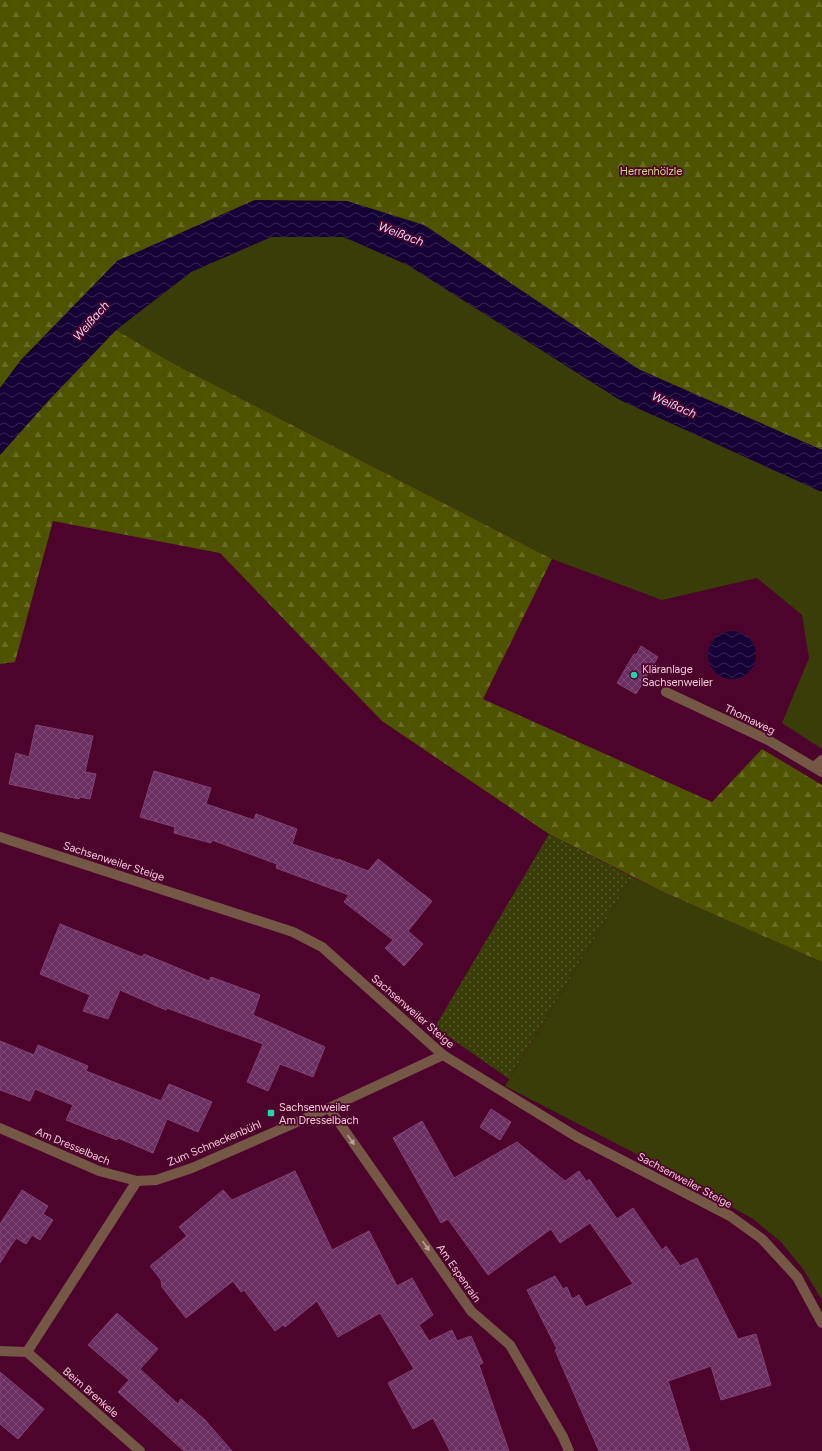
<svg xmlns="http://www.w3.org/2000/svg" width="822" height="1451" viewBox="0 0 822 1451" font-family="Figtree,sans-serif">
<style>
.grass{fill:#393d07}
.forest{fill:url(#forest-firs)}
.garden{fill:url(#garden-dots)}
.water{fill:url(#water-waves)}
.building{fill:url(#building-cross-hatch);stroke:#814376}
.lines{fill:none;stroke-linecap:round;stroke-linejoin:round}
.minor{stroke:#745744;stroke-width:10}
.oneway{fill:#c29b9e}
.poi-dot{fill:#20d5b0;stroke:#4d042c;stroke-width:1.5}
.labels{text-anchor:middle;stroke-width:3.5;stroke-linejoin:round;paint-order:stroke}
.park-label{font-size:11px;fill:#d2dc78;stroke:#4d042c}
.poi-label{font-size:11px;fill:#f6c9da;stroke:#4d042c;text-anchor:start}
.street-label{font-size:11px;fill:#f6c9da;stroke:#4d042c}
.water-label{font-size:12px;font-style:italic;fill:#dfd9fd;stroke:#4d042c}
</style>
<defs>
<pattern id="forest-firs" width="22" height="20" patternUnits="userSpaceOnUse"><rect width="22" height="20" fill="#4e5300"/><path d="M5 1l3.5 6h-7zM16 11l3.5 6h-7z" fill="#686a25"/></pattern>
<pattern id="garden-dots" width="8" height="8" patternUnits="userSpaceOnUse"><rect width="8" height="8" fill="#393d07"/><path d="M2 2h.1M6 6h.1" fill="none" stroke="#56582b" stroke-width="1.8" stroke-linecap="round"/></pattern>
<pattern id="water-waves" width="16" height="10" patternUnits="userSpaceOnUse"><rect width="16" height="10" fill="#160136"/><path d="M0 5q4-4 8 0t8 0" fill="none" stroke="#382552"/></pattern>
<pattern id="building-cross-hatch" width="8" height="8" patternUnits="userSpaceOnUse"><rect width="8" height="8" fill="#6a2e61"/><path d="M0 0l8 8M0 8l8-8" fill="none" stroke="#804b77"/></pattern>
</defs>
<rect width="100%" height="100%" fill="#4d042c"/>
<!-- grass -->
<g class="grass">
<path d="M271,237H344L408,265L620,400L822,492V749L782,723L809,658L802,615L757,578L662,600L552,559L176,365L116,330L191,272Z"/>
<path d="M632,877L661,891L822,962V1300L803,1269L781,1242L753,1219L642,1157L505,1086Z"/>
</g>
<!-- forest -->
<g class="forest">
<path d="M0,0H822V450L640,370L424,225L255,200L118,261L21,360L0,388Z"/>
<path d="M116,330L176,365L552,559L483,699L712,802L762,749L822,785V962L661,891L549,834L382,721L220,553L53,521L15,662L0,664V455L49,400Z"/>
</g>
<!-- garden -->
<path class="garden" d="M549,834L632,877L509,1079L435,1027Z"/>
<!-- water -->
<g class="water">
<path d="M255,200L347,201L424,225L640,370L822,450V492L620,400L408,265L344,237H271L191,272L116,330L49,400L0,455V388L21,360L117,261Z"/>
<circle cx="732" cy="655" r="24"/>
</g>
<!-- building -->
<g class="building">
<path d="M641,646L658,657L636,694L617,683L634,654L636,655Z"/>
<path d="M36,725L93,736L85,772L96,774L90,799L80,797L79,799L9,784L16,753L29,757Z"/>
<path d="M154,771L211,788L206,804L254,820L256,814L297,829L292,844L338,860V859L368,871L378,859L432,901L408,931L423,944L404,966L385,948L393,940L344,902L349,895L276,868L277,864L212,840L211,843L174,833L175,827L140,817Z"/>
<path d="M60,924L142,957L144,954L209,981L211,977L260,995L253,1015L325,1047L313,1077L280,1064L268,1091L247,1082L263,1044L167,1008L166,1010L120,990L108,1019L83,1011L90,995L40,974Z"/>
<path d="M0,1041L34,1055L38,1045L88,1066L86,1071L161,1101L169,1084L212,1102L198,1132L167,1119L153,1153L118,1138L117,1140L66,1120L73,1105L35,1089L30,1101L0,1090Z"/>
<path d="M491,1109L511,1122L500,1140L480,1127Z"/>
<path d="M422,1121L454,1178L517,1142L565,1181L579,1171L587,1182L589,1179L617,1219L633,1208L662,1250L666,1246L680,1266L697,1258L738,1339L756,1334L771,1385L721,1400L711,1366L668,1381L690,1451H599L555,1350L557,1349L527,1290L555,1276L563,1289L567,1287L572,1299L579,1295L586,1307L633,1284L590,1223L560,1243L551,1229L488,1275L448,1219L441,1223L393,1138Z"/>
<path d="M295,1171L332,1250L369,1231L397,1286L412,1278L433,1315L419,1325L429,1341L452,1330L457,1341L471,1336L483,1363L479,1365L509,1451H450L433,1418L413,1429L388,1383L414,1369L380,1313L338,1337L317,1301L285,1327L283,1325L275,1331L244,1290L241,1292L233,1281L186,1318L162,1287L161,1280L150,1266L187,1236L179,1227L223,1190L232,1200Z"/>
<path d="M22,1190L48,1206L43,1214L53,1220L40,1240L32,1235L26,1244L16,1238L0,1263V1224Z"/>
<path d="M117,1313L158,1349L140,1369L178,1404L181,1399L205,1420L232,1451H184L118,1392L129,1380L88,1345Z"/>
<path d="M0,1372L44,1409L18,1439L0,1424Z"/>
</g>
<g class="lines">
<!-- minor -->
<g class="minor">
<path d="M666,692L768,740L822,772"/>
<path d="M814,767L822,760"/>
<path d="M0,837L293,932L322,947L443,1055L577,1137L730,1216L762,1239L797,1277L822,1323"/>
<path d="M329,1108L471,1311L510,1345L563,1437L569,1451"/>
<path d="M0,1128L99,1171L137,1181L156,1180L192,1168L329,1108L443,1055"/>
<path d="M0,1351L27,1352L137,1181"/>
<path d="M27,1352L140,1451"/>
</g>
</g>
<!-- one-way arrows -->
<defs><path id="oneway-solid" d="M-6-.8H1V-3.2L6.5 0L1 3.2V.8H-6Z"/></defs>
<g class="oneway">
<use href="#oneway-solid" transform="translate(351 1140) rotate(55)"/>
<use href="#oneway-solid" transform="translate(426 1246) rotate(55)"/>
</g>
<!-- markers -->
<g class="poi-dot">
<circle cx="634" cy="675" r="4"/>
<rect x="267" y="1109" width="8" height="8" rx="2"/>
</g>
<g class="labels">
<!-- park labels -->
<g class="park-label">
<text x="651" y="175">Herrenhölzle</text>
</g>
<!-- poi labels -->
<g class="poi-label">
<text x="642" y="673">Kläranlage<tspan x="642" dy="13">Sachsenweiler</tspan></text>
<text x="279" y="1111">Sachsenweiler<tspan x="279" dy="13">Am Dresselbach</tspan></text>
</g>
<!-- street labels -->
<g class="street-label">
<text transform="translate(750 719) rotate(26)" y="4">Thomaweg</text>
<text transform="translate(114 861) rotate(18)" y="4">Sachsenweiler Steige</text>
<text transform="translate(413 1011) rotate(41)" y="4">Sachsenweiler Steige</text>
<text transform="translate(214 1143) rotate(-23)" y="4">Zum Schneckenbühl</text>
<text transform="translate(73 1146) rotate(23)" y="4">Am Dresselbach</text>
<text transform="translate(685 1180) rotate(28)" y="4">Sachsenweiler Steige</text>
<text transform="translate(459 1273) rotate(55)" y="4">Am Espenrain</text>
<text transform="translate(91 1392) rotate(41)" y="4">Beim Brenkele</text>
</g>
<!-- water labels -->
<g class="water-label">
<text transform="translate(401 234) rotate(21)" y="4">Weißach</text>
<text transform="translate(91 321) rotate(-49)" y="4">Weißach</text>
<text transform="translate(674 405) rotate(24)" y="4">Weißach</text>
</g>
</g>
</svg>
